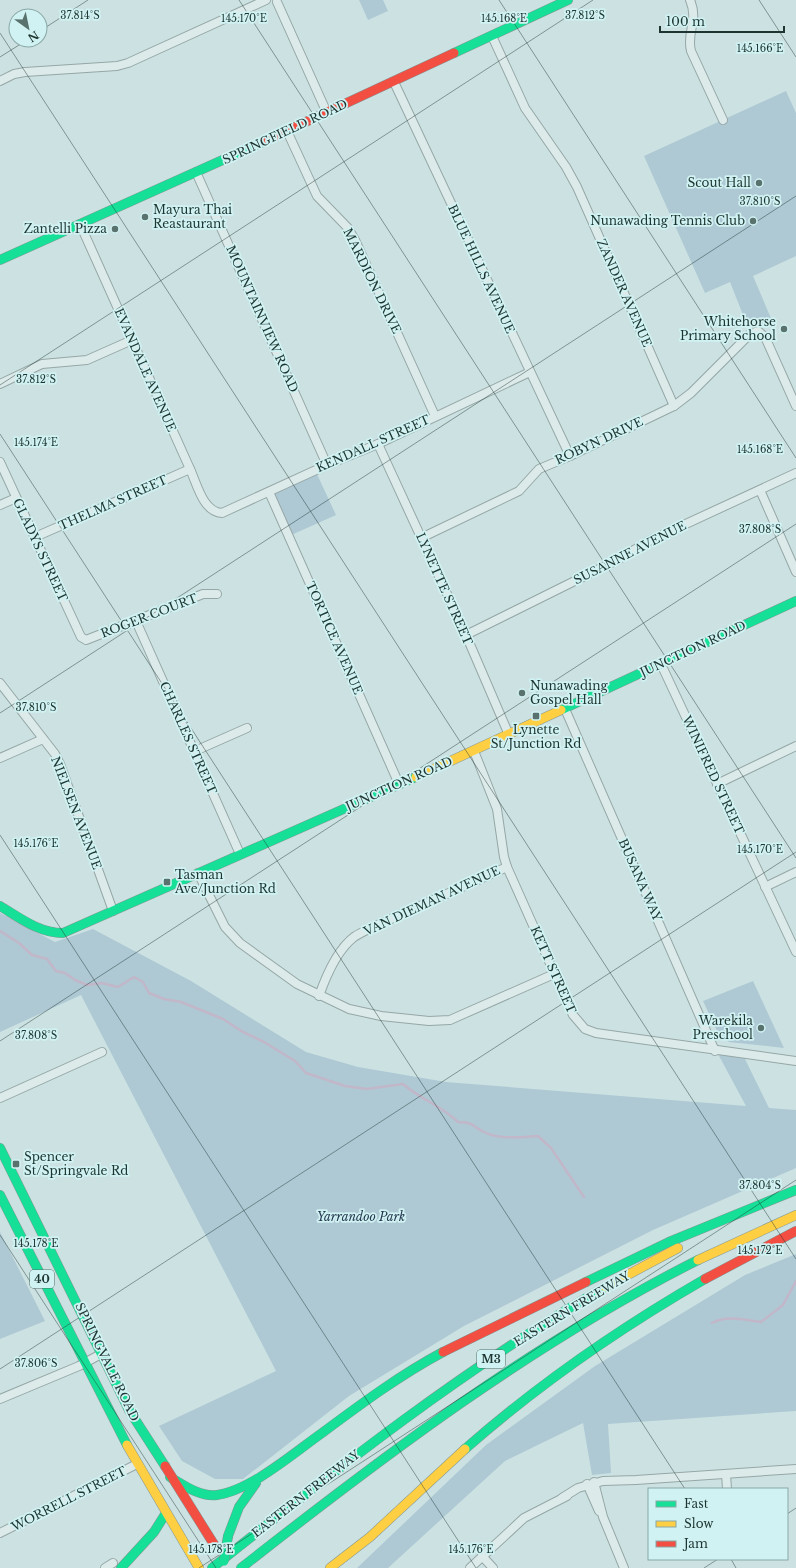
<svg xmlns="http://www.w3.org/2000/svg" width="796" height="1568" viewBox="0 0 796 1568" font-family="'Libre Baskerville',serif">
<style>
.green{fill:#aec8d4}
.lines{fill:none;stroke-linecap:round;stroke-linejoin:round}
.stream{stroke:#c2b7c9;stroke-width:2.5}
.street-casing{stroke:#95a7a6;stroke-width:10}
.fast-casing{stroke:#849795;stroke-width:10}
.slow-casing{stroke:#849795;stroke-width:10}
.jam-casing{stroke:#849795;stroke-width:10}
.street{stroke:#dceaea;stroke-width:8}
.fast{stroke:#16e098;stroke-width:9}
.slow{stroke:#ffcf43;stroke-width:9}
.jam{stroke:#f24e42;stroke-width:9}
.fast-bridge-casing{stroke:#7c8c8b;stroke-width:10;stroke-linecap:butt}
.fast-bridge{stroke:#16e098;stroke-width:9}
.ticks{fill:none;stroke:#1d3530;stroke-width:1;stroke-opacity:0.45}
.poi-dot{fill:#5a726e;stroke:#d1f2f3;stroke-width:1.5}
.labels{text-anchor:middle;stroke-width:3.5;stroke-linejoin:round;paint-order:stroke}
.shield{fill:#d1f2f3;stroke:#536e6a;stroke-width:1}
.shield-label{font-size:11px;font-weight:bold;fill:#1d3530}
.street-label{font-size:12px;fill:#1d3530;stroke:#d1f2f3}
.poi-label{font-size:12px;fill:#1d3530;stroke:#d1f2f3;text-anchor:end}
.park-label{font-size:12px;font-style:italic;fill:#253850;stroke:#d1f2f3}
.ticks-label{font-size:10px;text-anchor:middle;fill:#1d3530;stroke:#d1f2f3;stroke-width:3.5;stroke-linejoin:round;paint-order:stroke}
</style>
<rect width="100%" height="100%" fill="#cce2e2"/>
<!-- green -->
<g class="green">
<path d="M359,0H383L388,11L368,20Z"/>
<path d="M786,91L796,113V256L753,276L773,323L747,325L730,282L705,293L644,156Z"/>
<path d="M315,470L336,515L289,536L269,492Z"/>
<path d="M0,913L55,942L93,929L191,981L306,1052L358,1067L446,1082L746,1106L718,1054L744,1057L769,1108L796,1110V1168L653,1230L464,1326L349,1396L243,1479H215L182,1461L159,1426L276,1371L81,995L0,1032Z"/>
<path d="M753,981L784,1048L729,1042L719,1035L703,1001Z"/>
<path d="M0,1232L45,1321L0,1339Z"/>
<path d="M796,1254V1411L608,1424L611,1473L592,1475L583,1423L505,1461L388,1568H357L486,1445L595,1366L745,1275Z"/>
</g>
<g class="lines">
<!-- stream -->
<g class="stream">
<path d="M0,931L19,943L32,955L47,959L56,971L65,973L75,980L87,985L102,983L118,987L134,977L143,982L149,993L164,999L181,1002L223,1019L243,1032L264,1042L295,1061L306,1073L345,1086L367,1089L403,1084C420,1099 442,1106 458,1122C476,1123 470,1125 484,1132C499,1140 521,1137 538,1136L551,1148L584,1197"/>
<path d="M712,1323C727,1315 745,1320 761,1322L783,1305L796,1281"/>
</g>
<defs>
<g id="street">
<path d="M690,0C699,21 686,32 691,51L723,120"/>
<path d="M277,2L327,113"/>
<path d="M492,36L525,108L566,167L577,187L674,406"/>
<path d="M0,81L14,74L25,72L117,66L128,63L266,0"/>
<path d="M394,82L570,456"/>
<path d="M287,131L317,196L348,228L355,240L435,416"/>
<path d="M196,172L327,465"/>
<path d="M80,224L190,469C197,484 203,512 222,513L327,465L378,444L530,372"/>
<path d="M0,384L42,364L87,360L132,340"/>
<path d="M378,444L466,635L509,735"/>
<path d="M0,462L81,637L86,640L203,594H217"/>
<path d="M760,490L796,572"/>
<path d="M269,492L399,784"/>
<path d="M0,505L16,498"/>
<path d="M35,537L190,469"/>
<path d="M421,538L519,491L539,469L570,456L674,406L691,393L750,334L758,331L765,337L796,406"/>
<path d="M136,621L240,854"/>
<path d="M466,635L619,559L649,541L796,473"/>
<path d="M661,664L796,952"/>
<path d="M0,683L55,754L60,764L113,911"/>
<path d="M565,709L715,1051"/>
<path d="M195,751L247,728"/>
<path d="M474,751L497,809L504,857L507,867L573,1015L585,1029L596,1033L796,1061"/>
<path d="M0,758L43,739"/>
<path d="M717,784L796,746"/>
<path d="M198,873L225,927L240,943L297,984L349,1009L381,1016L429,1021L450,1020L554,974"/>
<path d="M765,887L796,872"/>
<path d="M319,996C326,976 337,950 354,937C360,933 367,930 373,927L507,867"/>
<path d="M0,1098L102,1052"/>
<path d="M0,1399L79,1366L101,1354"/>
<path d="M726,1474L727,1489"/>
<path d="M594,1482L603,1517L624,1568"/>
<path d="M587,1484L599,1511"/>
<path d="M562,1498L578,1488L603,1481L636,1480L796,1469"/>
<path d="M0,1533L137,1464"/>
<path d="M482,1556L493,1568"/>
<path d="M105,1568L113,1563"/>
<path d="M470,1568L524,1518L567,1496"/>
</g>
<g id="fast">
<path d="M454,53L568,0"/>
<path d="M0,260L267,140"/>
<path d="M561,710L796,601"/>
<path d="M0,906C20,918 39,933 63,933L416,777"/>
<path d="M0,1148L129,1410L165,1466"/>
<path d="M0,1195L127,1445"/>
<path d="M586,1282L669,1242L796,1190"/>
<path d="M465,1449C539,1384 620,1328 705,1279"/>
<path d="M170,1477C185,1486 200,1497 217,1495C250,1491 295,1452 322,1433C361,1404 400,1375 443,1352"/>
<path d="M228,1536L239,1507L256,1483"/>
<path d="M121,1568L154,1532L166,1513"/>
<path d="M212,1568C338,1468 466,1367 605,1287"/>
<path d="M241,1568C386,1454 533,1343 698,1260"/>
</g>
<g id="slow">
<path d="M416,777L561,710"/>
<path d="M698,1260L796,1215"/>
<path d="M605,1287L678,1248"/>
<path d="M127,1445L199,1568"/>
<path d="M330,1568L370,1537L465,1449"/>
</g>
<g id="jam">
<path d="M267,140L454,53"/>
<path d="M705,1279L796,1231"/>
<path d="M443,1352L586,1282"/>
<path d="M165,1466L215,1546"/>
</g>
</defs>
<!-- street casing -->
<use href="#street" class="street-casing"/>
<!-- fast casing -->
<use href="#fast" class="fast-casing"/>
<!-- slow casing -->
<use href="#slow" class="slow-casing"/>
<!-- jam casing -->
<use href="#jam" class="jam-casing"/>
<!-- street -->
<use href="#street" class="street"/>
<!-- fast -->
<use href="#fast" class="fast"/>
<!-- slow -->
<use href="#slow" class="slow"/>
<!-- jam -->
<use href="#jam" class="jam"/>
<defs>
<path id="fast-bridge" d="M224,1561L228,1536"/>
</defs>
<!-- fast-bridge casing -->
<use href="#fast-bridge" class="fast-bridge-casing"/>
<!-- fast-bridge -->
<use href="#fast-bridge" class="fast-bridge"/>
</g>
<!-- ticks -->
<path class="ticks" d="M239,0L796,858M499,0L796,458M759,0L796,57M40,31L88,0M0,33L796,1259M0,57L27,40M0,385L593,0M0,434L685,1489M0,713L796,196M0,835L476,1568M0,1041L796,524M0,1235L216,1568M0,1369L796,852M787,1514L796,1508M731,1559L736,1568M199,1568L796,1180M704,1568L718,1559"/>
<!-- markers -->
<g class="poi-dot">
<circle cx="759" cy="183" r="4"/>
<circle cx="145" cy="217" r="4"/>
<circle cx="753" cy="221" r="4"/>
<circle cx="115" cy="229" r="4"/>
<circle cx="784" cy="329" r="4"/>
<circle cx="522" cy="693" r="4"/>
<rect x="532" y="712" width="8" height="8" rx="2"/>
<rect x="163" y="878" width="8" height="8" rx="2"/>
<circle cx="761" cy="1028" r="4"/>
<rect x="12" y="1160" width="8" height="8" rx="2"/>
</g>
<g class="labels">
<!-- shield labels -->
<g class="shield">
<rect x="30" y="1270" width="24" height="18" rx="3"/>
<rect x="477" y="1350" width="28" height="18" rx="3"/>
</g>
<g class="shield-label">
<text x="42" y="1283">40</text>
<text x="491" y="1363">M3</text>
</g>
<!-- street labels -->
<g class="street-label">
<text transform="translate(285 132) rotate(-25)" y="4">SPRINGFIELD ROAD</text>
<text transform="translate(481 269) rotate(65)" y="4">BLUE HILLS AVENUE</text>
<text transform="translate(372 281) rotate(64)" y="4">MARDION DRIVE</text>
<text transform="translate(624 293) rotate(66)" y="4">ZANDER AVENUE</text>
<text transform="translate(262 319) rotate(66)" y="4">MOUNTAINVIEW ROAD</text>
<text transform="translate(145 370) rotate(66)" y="4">EVANDALE AVENUE</text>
<text transform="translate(599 441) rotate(-25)" y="4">ROBYN DRIVE</text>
<text transform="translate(373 444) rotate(-24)" y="4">KENDALL STREET</text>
<text transform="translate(113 503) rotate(-24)" y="4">THELMA STREET</text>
<text transform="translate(40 550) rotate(65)" y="4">GLADYS STREET</text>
<text transform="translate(630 553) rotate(-27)" y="4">SUSANNE AVENUE</text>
<text transform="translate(444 589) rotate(66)" y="4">LYNETTE STREET</text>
<text transform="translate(149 616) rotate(-21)" y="4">ROGER COURT</text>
<text transform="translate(334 638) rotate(66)" y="4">TORTICE AVENUE</text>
<text transform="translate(693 649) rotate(-25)" y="4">JUNCTION ROAD</text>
<text transform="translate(188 738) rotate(66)" y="4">CHARLES STREET</text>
<text transform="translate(713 775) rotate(65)" y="4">WINIFRED STREET</text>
<text transform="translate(399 784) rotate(-24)" y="4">JUNCTION ROAD</text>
<text transform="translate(76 813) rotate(69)" y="4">NIELSEN AVENUE</text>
<text transform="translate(640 880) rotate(66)" y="4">BUSANA WAY</text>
<text transform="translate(432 901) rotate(-25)" y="4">VAN DIEMAN AVENUE</text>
<text transform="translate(553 970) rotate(66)" y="4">KETT STREET</text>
<text transform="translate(572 1309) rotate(-31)" y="4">EASTERN FREEWAY</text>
<text transform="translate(107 1362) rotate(64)" y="4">SPRINGVALE ROAD</text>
<text transform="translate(306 1494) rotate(-38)" y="4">EASTERN FREEWAY</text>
<text transform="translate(69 1499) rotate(-27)" y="4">WORRELL STREET</text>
</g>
<!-- poi labels -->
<g class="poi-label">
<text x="751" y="187">Scout Hall</text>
<text x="153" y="214" text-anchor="start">Mayura Thai<tspan x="153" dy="14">Reastaurant</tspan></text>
<text x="745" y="225">Nunawading Tennis Club</text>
<text x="107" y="233">Zantelli Pizza</text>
<text x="776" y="326">Whitehorse<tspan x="776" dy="14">Primary School</tspan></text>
<text x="530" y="690" text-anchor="start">Nunawading<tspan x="530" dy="14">Gospel Hall</tspan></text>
<text x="536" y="734" text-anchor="middle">Lynette<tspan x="536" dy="14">St/Junction Rd</tspan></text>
<text x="175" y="879" text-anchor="start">Tasman<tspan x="175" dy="14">Ave/Junction Rd</tspan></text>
<text x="753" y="1025">Warekila<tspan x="753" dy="14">Preschool</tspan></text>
<text x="24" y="1161" text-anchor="start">Spencer<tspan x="24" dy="14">St/Springvale Rd</tspan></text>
</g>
<!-- park labels -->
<g class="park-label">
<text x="361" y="1221">Yarrandoo Park</text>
</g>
</g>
<g class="ticks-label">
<text x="585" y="19">37.812°S</text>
<text x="80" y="19">37.814°S</text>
<text x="244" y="22">145.170°E</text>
<text x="504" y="22">145.168°E</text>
<text x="760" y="52">145.166°E</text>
<text x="760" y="205">37.810°S</text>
<text x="36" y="383">37.812°S</text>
<text x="36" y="446">145.174°E</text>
<text x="760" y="453">145.168°E</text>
<text x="760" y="533">37.808°S</text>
<text x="36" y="711">37.810°S</text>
<text x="36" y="847">145.176°E</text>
<text x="760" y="853">145.170°E</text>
<text x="36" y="1039">37.808°S</text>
<text x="760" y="1189">37.804°S</text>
<text x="36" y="1247">145.178°E</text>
<text x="760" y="1254">145.172°E</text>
<text x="36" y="1367">37.806°S</text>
<text x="211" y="1553">145.178°E</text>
<text x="471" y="1553">145.176°E</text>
</g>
<!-- legend -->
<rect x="648" y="1488" width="140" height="72" fill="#d1f2f3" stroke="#89a6a5"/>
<rect x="656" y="1501" width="20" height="6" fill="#16e098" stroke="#89a6a5"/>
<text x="684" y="1508" font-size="12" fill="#1d3530">Fast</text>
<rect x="656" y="1521" width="20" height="6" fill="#ffcf43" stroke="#89a6a5"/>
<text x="684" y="1528" font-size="12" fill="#1d3530">Slow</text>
<rect x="656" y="1541" width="20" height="6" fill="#f24e42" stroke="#89a6a5"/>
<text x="684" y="1548" font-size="12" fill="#1d3530">Jam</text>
<!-- north arrow -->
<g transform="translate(28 28) rotate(147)"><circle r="19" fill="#d1f2f3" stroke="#89a6a5"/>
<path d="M0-3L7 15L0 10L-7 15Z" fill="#5a726e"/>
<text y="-6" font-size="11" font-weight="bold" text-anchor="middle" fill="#1d3530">N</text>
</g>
<!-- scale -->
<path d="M660 26v6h124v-6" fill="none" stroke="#1d3530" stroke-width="2"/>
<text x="666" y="26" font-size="12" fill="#1d3530" stroke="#d1f2f3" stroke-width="3" paint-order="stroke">100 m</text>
</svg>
